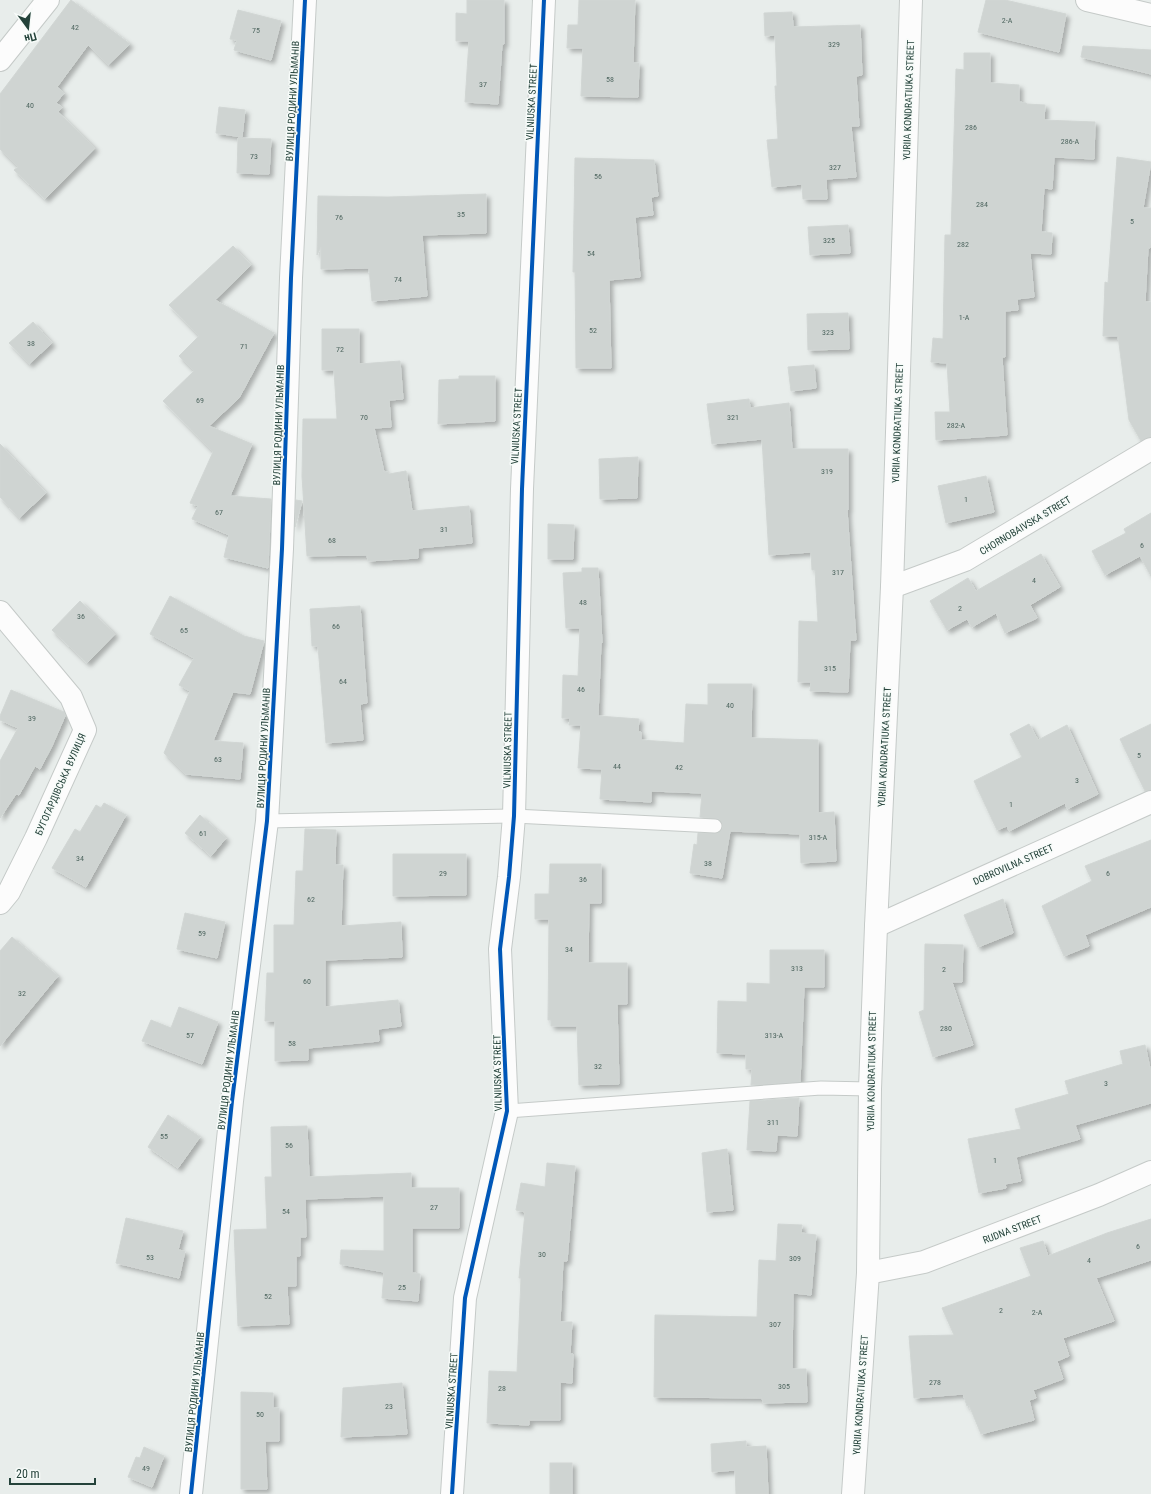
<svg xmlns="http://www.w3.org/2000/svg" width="1151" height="1494" viewBox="0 0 1151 1494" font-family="'Roboto Condensed',sans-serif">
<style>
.building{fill:#cfd4d2;stroke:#d1d6d4;filter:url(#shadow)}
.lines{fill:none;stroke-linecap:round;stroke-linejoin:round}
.service-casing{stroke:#c5cac8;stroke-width:15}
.minor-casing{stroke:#c5cac8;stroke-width:24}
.tertiary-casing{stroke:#c5cac8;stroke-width:24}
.service{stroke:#fcfcfc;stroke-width:13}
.minor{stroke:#fcfcfc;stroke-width:22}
.tertiary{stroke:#fcfcfc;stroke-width:22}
.cycleway-casing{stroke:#f7fbf9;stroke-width:6}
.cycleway{stroke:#0057b8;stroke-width:4}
.labels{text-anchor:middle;stroke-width:3;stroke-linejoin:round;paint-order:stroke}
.number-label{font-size:8px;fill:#506761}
.street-label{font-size:10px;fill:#24423a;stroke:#f7fbf9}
</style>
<defs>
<filter id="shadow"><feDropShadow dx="3.5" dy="3.5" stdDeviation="2" flood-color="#0004"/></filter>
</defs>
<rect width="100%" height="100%" fill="#e8edeb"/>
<!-- building -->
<g class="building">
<path d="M71,0L130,44L108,65L88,45L57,87L64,93L56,103L62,107L58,112L95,148L45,199L14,170L18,167L0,149V94Z"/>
<path d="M467,0H504V44H502L498,104L465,102L469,41H456V13L467,14Z"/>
<path d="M579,0H635L633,63H639L638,97L581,96L583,48H567L568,25H578Z"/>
<path d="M986,0H1005L1066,14L1059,52L978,32Z"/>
<path d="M238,10L281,21L271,60L234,50L237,40L230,39Z"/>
<path d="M792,12L793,27L860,25L862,75L856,76L859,126H851L856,177L826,179L827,199H803L802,184L772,187L767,140L778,139L775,86H777L775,35L765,36L764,13Z"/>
<path d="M1083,46L1151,50V74L1081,57Z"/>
<path d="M964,53H990V83L1019,85V102L1026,103L1027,104L1045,105L1044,120L1095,122L1094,159L1054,157L1052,189L1044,188L1041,232L1052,233L1051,254L1030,253L1034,297L1017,299L1018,310L1005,311V357H1002L1007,435L936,440L935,412H950L947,363L931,362L933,338L943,339L945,235H951L956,69L964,70Z"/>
<path d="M219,107L245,110L242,137L216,133Z"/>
<path d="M238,138L271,139L269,174L237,173Z"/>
<path d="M1117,157L1151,162L1143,208H1151V235L1150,248H1148L1145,302H1151V437L1141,441L1129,420L1118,336H1103L1105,282L1108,283Z"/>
<path d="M575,158L654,160L658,196L651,197L653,215L635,217L640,277L609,280L611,368H576L575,272H573Z"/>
<path d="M486,194V233L422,235L427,296L372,301L369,268L321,269V247L317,255L318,196L388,197Z"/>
<path d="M848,225L850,253L810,255L808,227Z"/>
<path d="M233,246L251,265L215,300L274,333L239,398L209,426L252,444L230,496L271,499L268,568L224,557L229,535L192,519L198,506L190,503L213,452L163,401L194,371L179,356L199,336L169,305Z"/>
<path d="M848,313L849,349L808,350L807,314Z"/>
<path d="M33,322L52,343L29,364L9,343Z"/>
<path d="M322,329H359V364L400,361L403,399L389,400L391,427L374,428L384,472H388L389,474L406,471L412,511L469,506L472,543L418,548V558L368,561L367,555L307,556L302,476L303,419H337L334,370H322Z"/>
<path d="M814,365L816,388L791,391L788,367Z"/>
<path d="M459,376H495V421L438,424L439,380L459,379Z"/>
<path d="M749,399L750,408L789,403L792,449H848V510H847L856,640H850L848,692L810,691L811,682H798L799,621L818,622L815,570H812L811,552L769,555L762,439L712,444L707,404Z"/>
<path d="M0,444L46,493L19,518L0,497Z"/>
<path d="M638,457L637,498L600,499L599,459Z"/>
<path d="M986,476L994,512L946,523L938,486Z"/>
<path d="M296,500L302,501L295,527Z"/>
<path d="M1151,513V576L1140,556L1105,575L1092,551L1126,533L1124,529Z"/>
<path d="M548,524L574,525L573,559H548Z"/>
<path d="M1041,554L1060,587L1030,605L1037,618L1005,633L996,613L972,627L967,619L947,630L930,601L968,578L976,591Z"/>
<path d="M582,568H598L602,643H601L598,716L639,719L638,732H641V740L684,743L686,704L708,705V684H752L751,738L818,740V813L834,812L836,861L801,863L800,834L730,831L722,878L690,873L694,844L697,845L698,833H718L723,827L719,819L700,817L702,793L651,791V802L600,799L602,769L578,768L581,725H569L570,718H562L563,675L578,676L580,628H566L563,573L582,572Z"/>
<path d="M170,596L244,636L264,641L250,694L233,692L213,741L243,743L240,779L185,774L164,753L190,691L179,685L194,658L150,634Z"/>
<path d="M80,601L115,634L87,663L52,630Z"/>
<path d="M360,606L367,703L360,704L363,740L326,743L318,646H312L310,609Z"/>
<path d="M11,690L64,712L65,716L52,746L40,769L35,766L19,795L16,794L0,818V761L18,728L0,720V716Z"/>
<path d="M1029,724L1038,740L1067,725L1098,794L1067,809L1065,803L1009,831L1007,826L997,830L974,781L1022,757L1010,734Z"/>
<path d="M1151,724V790L1145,791L1120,739Z"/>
<path d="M104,803L126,815L86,887L52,868L75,829L80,832L96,805L101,808Z"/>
<path d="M200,815L226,838L211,856L185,833Z"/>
<path d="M305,829L336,830L335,865H343L341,926L401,922L402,957L325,960V1007L398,1000L401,1026L378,1029L379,1041L308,1048V1060L275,1061V1021H265L267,973H274V925H294L296,871H303Z"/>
<path d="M1151,840V907L1085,935L1089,946L1064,956L1042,906L1092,881L1085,866Z"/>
<path d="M393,854H466V895L393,896Z"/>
<path d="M550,864H601V903H589L588,963H627V1004H617L619,1084L579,1085L577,1026H551V1020H548L549,919H535V894H549Z"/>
<path d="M1003,899L1013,933L978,947L964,915Z"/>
<path d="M185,913L225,922L217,958L177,949Z"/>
<path d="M12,937L58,976L0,1046V951Z"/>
<path d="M925,944L963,945L962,982H952L973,1045L933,1057L919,1012L924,1010Z"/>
<path d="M770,950H824V987H804L800,1082L751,1085L752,1069H746V1054L717,1053L718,1001L747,1002V983L770,984Z"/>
<path d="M179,1007L218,1022L202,1064L142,1041L151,1020L171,1028Z"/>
<path d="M1145,1045L1151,1073V1103L1075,1125L1080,1139L1016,1157L1021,1181L1005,1184L1006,1188L979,1193L968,1139L1021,1129L1015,1109L1069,1094L1065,1081L1123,1064L1120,1051Z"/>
<path d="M799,1098L797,1136L777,1135L776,1151L747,1150L750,1101Z"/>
<path d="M168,1115L200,1137L178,1168L148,1147Z"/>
<path d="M307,1126L309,1177L411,1173V1188H459V1228H412V1273L420,1274L418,1301L382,1298L384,1272L340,1264L341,1250L384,1251V1196L305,1199L306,1237H300V1256H296V1286H287L289,1324L238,1326L234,1230L267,1229L265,1177H272L271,1127Z"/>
<path d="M727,1149L733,1210L707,1212L702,1153Z"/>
<path d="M547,1163L575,1166L567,1261H563L560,1322H572L570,1354H573L572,1383L560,1382V1420H529V1425L487,1423L489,1371L517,1372L521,1278H519L525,1212L516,1210L521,1183L545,1187Z"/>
<path d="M126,1218L183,1231L178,1250L185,1251L179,1278L116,1263Z"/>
<path d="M1151,1219V1260L1096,1278L1114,1321L1063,1338L1069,1356L1057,1361L1063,1379L1033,1390L1036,1398L1029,1400L1034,1420L981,1434L969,1405L967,1406L963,1394L914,1398L909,1336L954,1335L942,1308L1031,1276L1020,1248L1043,1241L1048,1256L1107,1233Z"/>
<path d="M778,1224L802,1225L801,1233L816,1235L811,1295L793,1293L792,1369H806L807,1402L763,1403L762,1398L654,1397L655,1315L757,1317L759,1260L776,1261Z"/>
<path d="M402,1383L407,1434L341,1437L343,1388Z"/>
<path d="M241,1392L273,1393V1408H279V1441H265L267,1489H241Z"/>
<path d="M746,1441V1447L766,1446L768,1494H736L735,1470L712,1472L711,1444Z"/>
<path d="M144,1447L164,1456L152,1487L128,1477L136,1457L140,1458Z"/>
<rect x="550" y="1463" width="22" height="31"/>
</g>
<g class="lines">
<defs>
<g id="service">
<path d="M267,821L514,816L715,826"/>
<path d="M507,1111L821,1088L870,1089"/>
</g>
<g id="minor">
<path d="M1087,0L1151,15"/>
<path d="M0,60L48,0"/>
<path d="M892,587L965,560L1151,449"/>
<path d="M0,612L71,697L85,730L36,838L9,892L0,903"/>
<path d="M876,926L1151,802"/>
<path d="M868,1273L924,1262L1099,1195L1151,1172"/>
<path d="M191,1494L232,1101L267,821L282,549L291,278L305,0"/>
<path d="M452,1494L465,1298L507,1111L500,949L509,877L514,816L522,489L544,0"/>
</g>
<path id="tertiary" d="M853,1494L868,1273L870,1089L876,926L892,587L911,0"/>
</defs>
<!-- service casing -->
<use href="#service" class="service-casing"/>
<!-- minor casing -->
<use href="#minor" class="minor-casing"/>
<!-- tertiary casing -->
<use href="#tertiary" class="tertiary-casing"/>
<!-- service -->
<use href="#service" class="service"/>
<!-- minor -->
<use href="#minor" class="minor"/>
<!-- tertiary -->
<use href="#tertiary" class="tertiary"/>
<defs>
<g id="cycleway">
<path d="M191,1494L232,1101L267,821L282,549L291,278L305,0"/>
<path d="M452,1494L465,1298L507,1111L500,949L509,877L514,816L522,489L544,0"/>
</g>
</defs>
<!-- cycleway casing -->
<use href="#cycleway" class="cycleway-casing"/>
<!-- cycleway -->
<use href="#cycleway" class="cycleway"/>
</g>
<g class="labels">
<!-- number labels -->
<g class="number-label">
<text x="1007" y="23">2-А</text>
<text x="75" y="30">42</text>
<text x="256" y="33">75</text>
<text x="834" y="47">329</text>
<text x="610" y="82">58</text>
<text x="483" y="87">37</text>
<text x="30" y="108">40</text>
<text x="971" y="130">286</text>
<text x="1070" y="144">286-А</text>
<text x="254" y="159">73</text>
<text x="835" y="170">327</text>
<text x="598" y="179">56</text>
<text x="982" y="207">284</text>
<text x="461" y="217">35</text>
<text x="339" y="220">76</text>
<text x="1132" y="224">5</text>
<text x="829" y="243">325</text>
<text x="963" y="247">282</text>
<text x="591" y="256">54</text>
<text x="398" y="282">74</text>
<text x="964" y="320">1-А</text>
<text x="593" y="333">52</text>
<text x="828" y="335">323</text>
<text x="31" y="346">38</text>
<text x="244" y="349">71</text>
<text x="340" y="352">72</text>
<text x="200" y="403">69</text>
<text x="364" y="420">70</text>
<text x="733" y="420">321</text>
<text x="956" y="428">282-А</text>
<text x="827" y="474">319</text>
<text x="966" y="502">1</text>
<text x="219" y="515">67</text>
<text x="444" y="532">31</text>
<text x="332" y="543">68</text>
<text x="1142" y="548">6</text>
<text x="838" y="575">317</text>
<text x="1034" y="583">4</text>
<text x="583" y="605">48</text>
<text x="960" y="611">2</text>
<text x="81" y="619">36</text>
<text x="336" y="629">66</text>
<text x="184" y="633">65</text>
<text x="830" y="671">315</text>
<text x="343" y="684">64</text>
<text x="581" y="692">46</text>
<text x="730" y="708">40</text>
<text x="32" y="721">39</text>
<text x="1139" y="758">5</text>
<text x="218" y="762">63</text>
<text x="617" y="769">44</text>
<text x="679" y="770">42</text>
<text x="1077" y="783">3</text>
<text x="1011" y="807">1</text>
<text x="203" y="836">61</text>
<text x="818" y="840">315-А</text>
<text x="80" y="861">34</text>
<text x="708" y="866">38</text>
<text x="443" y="876">29</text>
<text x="1108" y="876">6</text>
<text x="583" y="882">36</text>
<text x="311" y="902">62</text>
<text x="202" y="936">59</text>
<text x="569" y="952">34</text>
<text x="797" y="971">313</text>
<text x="944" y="972">2</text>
<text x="307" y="984">60</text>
<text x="22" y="996">32</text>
<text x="946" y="1031">280</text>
<text x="190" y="1038">57</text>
<text x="774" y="1038">313-А</text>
<text x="292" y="1046">58</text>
<text x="598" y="1069">32</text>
<text x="1106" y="1086">3</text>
<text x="773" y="1125">311</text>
<text x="164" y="1139">55</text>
<text x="289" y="1148">56</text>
<text x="995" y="1163">1</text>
<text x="434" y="1210">27</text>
<text x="286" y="1214">54</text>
<text x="1138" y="1249">6</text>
<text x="542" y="1257">30</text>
<text x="150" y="1260">53</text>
<text x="795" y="1261">309</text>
<text x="1089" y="1263">4</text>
<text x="402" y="1290">25</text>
<text x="268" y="1299">52</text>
<text x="1001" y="1313">2</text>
<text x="1037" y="1315">2-А</text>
<text x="775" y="1327">307</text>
<text x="935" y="1385">278</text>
<text x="784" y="1389">305</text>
<text x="502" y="1391">28</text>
<text x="389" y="1409">23</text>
<text x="260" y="1417">50</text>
<text x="146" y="1471">49</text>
</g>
<!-- street labels -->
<g class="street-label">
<text transform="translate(908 100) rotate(-88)" y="4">YURIIA KONDRATIUKA STREET</text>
<text transform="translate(292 101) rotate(-87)" y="4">ВУЛИЦЯ РОДИНИ УЛЬМАНІВ</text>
<text transform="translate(531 102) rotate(-87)" y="4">VILNIUSKA STREET</text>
<text transform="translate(897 423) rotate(-88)" y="4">YURIIA KONDRATIUKA STREET</text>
<text transform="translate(278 425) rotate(-88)" y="4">ВУЛИЦЯ РОДИНИ УЛЬМАНІВ</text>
<text transform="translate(516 426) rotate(-87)" y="4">VILNIUSKA STREET</text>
<text transform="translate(1025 525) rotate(-31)" y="4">CHORNOBAIVSKA STREET</text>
<text transform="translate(884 747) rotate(-87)" y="4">YURIIA KONDRATIUKA STREET</text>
<text transform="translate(263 748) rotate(-87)" y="4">ВУЛИЦЯ РОДИНИ УЛЬМАНІВ</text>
<text transform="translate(507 750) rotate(-89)" y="4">VILNIUSKA STREET</text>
<text transform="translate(60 784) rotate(-66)" y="4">БУГОГАРДІВСЬКА ВУЛИЦЯ</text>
<text transform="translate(1013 864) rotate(-24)" y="4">DOBROVILNA STREET</text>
<text transform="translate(228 1070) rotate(-83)" y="4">ВУЛИЦЯ РОДИНИ УЛЬМАНІВ</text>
<text transform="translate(871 1071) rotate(-89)" y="4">YURIIA KONDRATIUKA STREET</text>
<text transform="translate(497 1073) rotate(-91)" y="4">VILNIUSKA STREET</text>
<text transform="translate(1012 1229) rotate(-21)" y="4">RUDNA STREET</text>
<text transform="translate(451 1391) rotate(-86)" y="4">VILNIUSKA STREET</text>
<text transform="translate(194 1392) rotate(-84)" y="4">ВУЛИЦЯ РОДИНИ УЛЬМАНІВ</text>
<text transform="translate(860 1395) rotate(-86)" y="4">YURIIA KONDRATIUKA STREET</text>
</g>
</g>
<!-- north arrow -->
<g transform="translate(28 28) rotate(165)" stroke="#f7fbf9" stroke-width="3" paint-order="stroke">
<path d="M0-3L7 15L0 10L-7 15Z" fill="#24423a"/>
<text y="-6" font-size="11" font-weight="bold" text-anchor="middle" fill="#24423a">Пн</text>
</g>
<!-- scale -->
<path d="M10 1478v6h85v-6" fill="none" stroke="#24423a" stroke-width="2"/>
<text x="16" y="1478" font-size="12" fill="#24423a" stroke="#f7fbf9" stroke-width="3" paint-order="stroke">20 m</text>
</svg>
